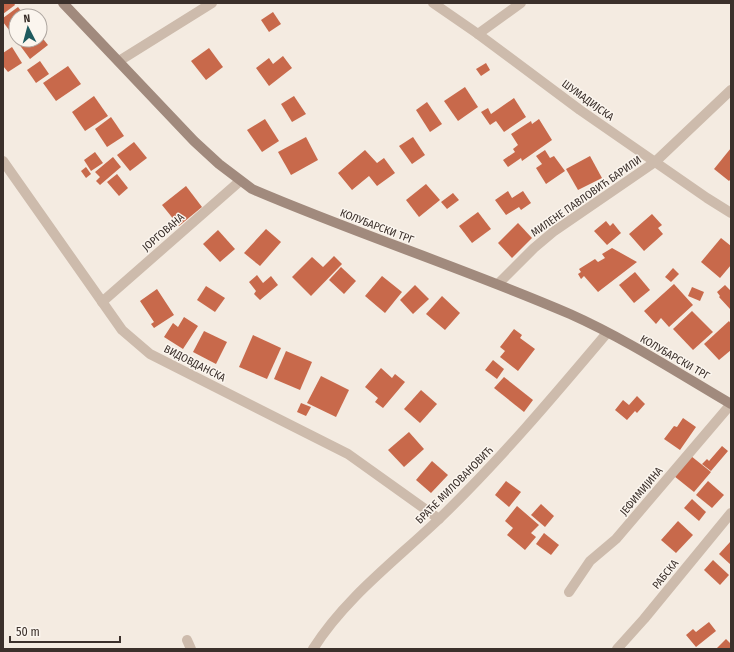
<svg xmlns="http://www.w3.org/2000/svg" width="734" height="652" viewBox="0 0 734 652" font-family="'Fira Sans Condensed',sans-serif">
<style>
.building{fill:#c8694b}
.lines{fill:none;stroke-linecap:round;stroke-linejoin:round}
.street{stroke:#cdbbac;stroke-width:10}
.secondary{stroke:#a18a7d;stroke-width:10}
.labels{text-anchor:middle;stroke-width:3;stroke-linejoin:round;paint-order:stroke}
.street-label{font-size:11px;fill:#3b302b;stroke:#fbf5ee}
</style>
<rect width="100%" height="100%" fill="#f4ebe1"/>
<!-- building -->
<g class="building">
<path d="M3,3H14L15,5L3,14Z"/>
<path d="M18,7L25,16H16V33L13,35L3,22V18Z"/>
<path d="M273,12L281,24L269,32L261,20Z"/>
<path d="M40,35L48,45L30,59L16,40H40Z"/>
<path d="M12,47L22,63L8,72L3,66V53Z"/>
<path d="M209,48L223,67L206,80L191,61Z"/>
<path d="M283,56L292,68L269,86L256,68L269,58L273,64Z"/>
<path d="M40,61L49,74L36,83L27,70Z"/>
<path d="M486,63L490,70L481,76L476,69Z"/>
<path d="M68,66L81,84L56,101L43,83Z"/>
<path d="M465,87L478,107L458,121L444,101Z"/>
<path d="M94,96L108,116L85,131L72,112Z"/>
<path d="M294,96L306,114L292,122L281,104Z"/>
<path d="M514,98L526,117L504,132L496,121L490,125L481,112L488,108L491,114Z"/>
<path d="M427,102L442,124L430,132L416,110Z"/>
<path d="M111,117L124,136L107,147L95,129Z"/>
<path d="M265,119L279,141L262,152L247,130Z"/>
<path d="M539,119L552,140L522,161L521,158L508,167L503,160L515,152L513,149L518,145L511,134L531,121L532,124Z"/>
<path d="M306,137L318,160L291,175L278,152Z"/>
<path d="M413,137L425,155L412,164L399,146Z"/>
<path d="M134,142L147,158L130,171L117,155Z"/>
<path d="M731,148V179L729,181L714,169Z"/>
<path d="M365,150L377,163L384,158L395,173L377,186L369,176L352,190L338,173Z"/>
<path d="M545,150L550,158L554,156L565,171L546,184L536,168L542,164L536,156Z"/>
<path d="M95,152L103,163L91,171L84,160Z"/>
<path d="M590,156L602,178L578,190L566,169Z"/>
<path d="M113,157L121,167L100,185L96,181L100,177L95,172Z"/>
<path d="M86,167L91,174L86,178L81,171Z"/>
<path d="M117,174L128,188L119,196L107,182Z"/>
<path d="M426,184L440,200L419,217L406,200Z"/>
<path d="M186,186L202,207L179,226L162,205Z"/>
<path d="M508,191L512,198L523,191L531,203L521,210L519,207L506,215L495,200Z"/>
<path d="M453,193L459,200L447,209L441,202Z"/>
<path d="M478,212L491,229L472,243L459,226Z"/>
<path d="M652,214L662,225L658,228L663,234L644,251L629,234Z"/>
<path d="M606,221L610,226L613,223L621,233L607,245L594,231Z"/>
<path d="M518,223L532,238L512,258L498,243Z"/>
<path d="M266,229L281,242L260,266L244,253Z"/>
<path d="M218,230L235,249L220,262L203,244Z"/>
<path d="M721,238L731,246V265L720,278L701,262Z"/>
<path d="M612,248L637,262L598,292L584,276L581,279L578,274L581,272L579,269L595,259L598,262L605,258L602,254Z"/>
<path d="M334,256L342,264L311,296L292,277L312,257L323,267Z"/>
<path d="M341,267L356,281L344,294L329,280Z"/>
<path d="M673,268L679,274L671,282L665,277Z"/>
<path d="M635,272L650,290L634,303L619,285Z"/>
<path d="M257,275L263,283L271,276L278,285L260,300L254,294L256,291L249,282Z"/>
<path d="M382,276L402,292L385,313L365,296Z"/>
<path d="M674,284L693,305L669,327L661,318L656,324L644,311Z"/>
<path d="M415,285L429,299L413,314L400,300Z"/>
<path d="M725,285L731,291L730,309L719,297L720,296L717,292Z"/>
<path d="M206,286L225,298L215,312L197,300Z"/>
<path d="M692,287L704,292L700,301L688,296Z"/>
<path d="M157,289L174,315L154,328L151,324L154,322L140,301Z"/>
<path d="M442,296L460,313L445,330L426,314Z"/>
<path d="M692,311L713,332L693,350L673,329Z"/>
<path d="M184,317L198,326L183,349L164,337L173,323L178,327Z"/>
<path d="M729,321L731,324V350L719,360L704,344Z"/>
<path d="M514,329L522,335L520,338L535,349L518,371L500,357L505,351L500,347Z"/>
<path d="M204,331L227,342L216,364L193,352Z"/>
<path d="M253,335L281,348L267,379L239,367Z"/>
<path d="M286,351L312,362L300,390L274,379Z"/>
<path d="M493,360L504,369L497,379L485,370Z"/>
<path d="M381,368L392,378L395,374L405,382L383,408L375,402L378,398L365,387Z"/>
<path d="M321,376L349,390L336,417L307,403Z"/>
<path d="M504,377L533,400L524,412L494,388Z"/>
<path d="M421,390L437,404L420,423L404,409Z"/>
<path d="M637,396L645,404L637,413L635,411L627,420L615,410L623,400L629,405Z"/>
<path d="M301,403L311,407L306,416L297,412Z"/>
<path d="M683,418L696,427L680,450L664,439L674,426L677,427Z"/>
<path d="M409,432L424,449L404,467L388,450Z"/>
<path d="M722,446L728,451L711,471L702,464L707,459L709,461Z"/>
<path d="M691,456L711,472L694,492L674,476Z"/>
<path d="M432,461L448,475L431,493L416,480Z"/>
<path d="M506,481L521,492L509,507L495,495Z"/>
<path d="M708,481L724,495L712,508L696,495Z"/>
<path d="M692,499L706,512L699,521L684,508Z"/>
<path d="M541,504L554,516L545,527L531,515Z"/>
<path d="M517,506L539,525L531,533L536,537L525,550L507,535L513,528L505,521Z"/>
<path d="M678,521L693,535L676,553L661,540Z"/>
<path d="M544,533L559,545L551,555L536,544Z"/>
<path d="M731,541V565L719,554Z"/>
<path d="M713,560L729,575L720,585L704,570Z"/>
<path d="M709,622L716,631L696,647L686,635L693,629L696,632Z"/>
<path d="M726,639L731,644V649H716Z"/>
</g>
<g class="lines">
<!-- street -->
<g class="street">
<path d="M433,3L478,34L580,110L707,198L731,213"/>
<path d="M478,34L521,3"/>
<path d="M119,61L212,3"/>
<path d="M3,161L122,330L150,354L348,454L439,519"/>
<path d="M498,284L534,248L553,232L655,162L731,90"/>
<path d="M102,302L240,181"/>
<path d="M569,592L590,561L616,539L731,404"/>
<path d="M187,640L191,649"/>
<path d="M313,649C345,598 396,560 439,519C499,461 553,397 607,333"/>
<path d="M617,649L644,619L731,513"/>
</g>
<!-- secondary -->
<path class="secondary" d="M63,3L194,141L219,164L252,189C357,234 466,269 570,314C626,339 678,373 731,404"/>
</g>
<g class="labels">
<!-- street labels -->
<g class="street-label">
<text transform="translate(588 100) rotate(36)" y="4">ШУМАДИЈСКА</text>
<text transform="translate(586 196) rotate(-35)" y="4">МИЛЕНЕ ПАВЛОВИЋ БАРИЛИ</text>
<text transform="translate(377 226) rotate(21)" y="4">КОЛУБАРСКИ ТРГ</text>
<text transform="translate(163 232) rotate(-41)" y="4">ЈОРГОВАНА</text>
<text transform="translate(675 357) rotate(30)" y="4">КОЛУБАРСКИ ТРГ</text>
<text transform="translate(195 363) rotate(27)" y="4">ВИДОВДАНСКА</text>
<text transform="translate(454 485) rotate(-45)" y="4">БРАЋЕ МИЛОВАНОВИЋ</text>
<text transform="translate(641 491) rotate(-50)" y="4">ЈЕФИМИЈИНА</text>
<text transform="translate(665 574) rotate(-51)" y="4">РАБСКА</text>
</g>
</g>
<!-- border -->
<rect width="734" height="652" fill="none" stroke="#3b302b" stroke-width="8"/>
<!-- north arrow -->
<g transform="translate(28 28) rotate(354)"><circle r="19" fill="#fbf5ee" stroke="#aea6a0"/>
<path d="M0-3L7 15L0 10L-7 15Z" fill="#1f5a5e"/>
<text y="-6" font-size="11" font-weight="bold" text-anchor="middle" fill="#3b302b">N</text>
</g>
<!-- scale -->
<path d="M10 636v6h110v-6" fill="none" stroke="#3b302b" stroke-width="2"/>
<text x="16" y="636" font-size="12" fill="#3b302b" stroke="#fbf5ee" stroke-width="3" paint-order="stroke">50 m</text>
</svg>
